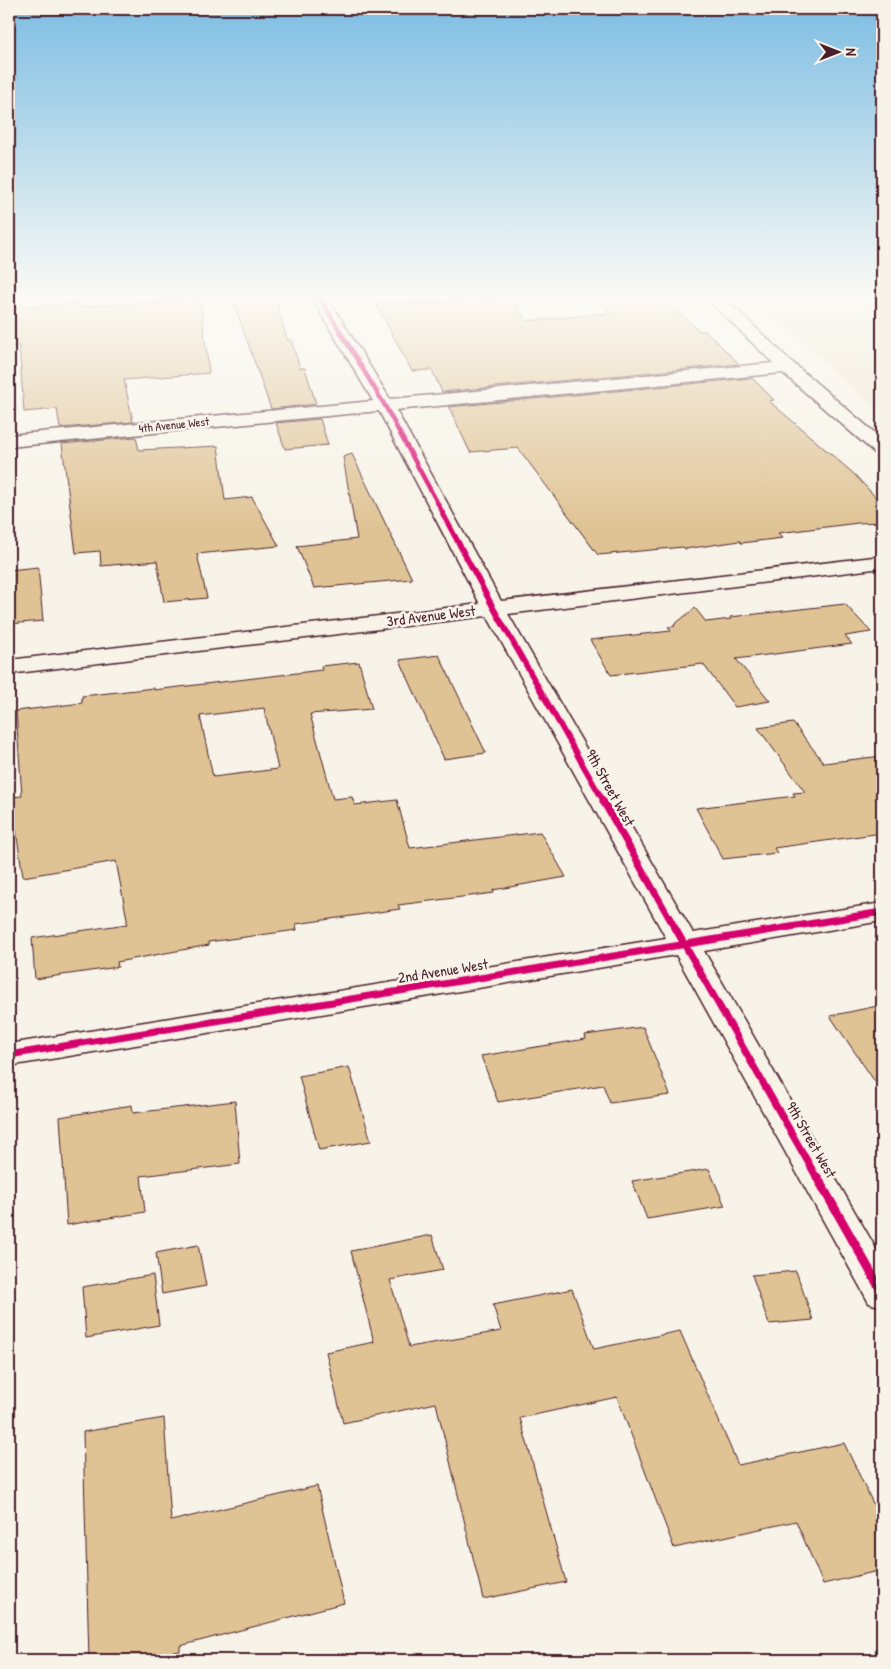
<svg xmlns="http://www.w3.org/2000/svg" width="891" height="1669" viewBox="0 0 891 1669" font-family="'Patrick Hand',sans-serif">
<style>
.built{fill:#f0e5cf}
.building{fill:#dfc394;stroke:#4a1f2b;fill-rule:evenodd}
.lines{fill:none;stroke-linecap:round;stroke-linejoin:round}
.minor-casing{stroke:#4a1f2b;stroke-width:3}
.minor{fill:#f7f3e8;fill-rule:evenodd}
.cycleway-far3-casing{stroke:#f7f3e8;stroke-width:6}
.cycleway-far2-casing{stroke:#f7f3e8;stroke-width:8}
.cycleway-far1-casing{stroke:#f7f3e8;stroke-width:10}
.cycleway-casing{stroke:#f7f3e8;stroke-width:12}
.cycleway-far3{stroke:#d6006c;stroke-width:4.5}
.cycleway-far2{stroke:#d6006c;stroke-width:5.5}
.cycleway-far1{stroke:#d6006c;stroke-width:7}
.cycleway{stroke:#d6006c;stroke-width:9}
.labels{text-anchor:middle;stroke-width:5;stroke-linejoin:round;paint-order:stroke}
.far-street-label{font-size:12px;fill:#4a1f2b;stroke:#f7f3e8}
.street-label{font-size:15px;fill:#4a1f2b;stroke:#f7f3e8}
</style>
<rect width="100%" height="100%" fill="#f7f3e8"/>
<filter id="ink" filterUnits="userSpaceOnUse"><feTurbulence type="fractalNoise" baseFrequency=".02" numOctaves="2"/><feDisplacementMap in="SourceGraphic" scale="10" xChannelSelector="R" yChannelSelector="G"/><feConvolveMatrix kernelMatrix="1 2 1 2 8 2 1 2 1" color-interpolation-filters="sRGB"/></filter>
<g filter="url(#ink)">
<!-- built -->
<path class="built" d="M748,295H882V406L875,407Z"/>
<!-- building -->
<g class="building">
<path d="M231,295H275L287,340H291L300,368H305L316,404L271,409Z"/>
<path d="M594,295H661L699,331H706L739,364L442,392L432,370L412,371L376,304L512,298L526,321L611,313Z"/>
<path d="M200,298L209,373L124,380L133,422L60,428L57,409L24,412L19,346L9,347V308L79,303V307Z"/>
<path d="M752,378L774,400L769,401L854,474L882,504V522L858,523L778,533L783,538L741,543L740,541L685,549L683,547L598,555L518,448L470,452L449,407Z"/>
<path d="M320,419L328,445L285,449L276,423Z"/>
<path d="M136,437L139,450L218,446L225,500L252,497L279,546L197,554L207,598L164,602L157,561L101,566L100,551L76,553L62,444Z"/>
<path d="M352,454L412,579L314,588L297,546L357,539L343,457Z"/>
<path d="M38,567L43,621L9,624V570Z"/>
<path d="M845,604L871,632L845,636L852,644L736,659L770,701L735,707L703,664L611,675L590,640L671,631L668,627L675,626L674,625L695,608L706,622L731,619L730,617Z"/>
<path d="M439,655L486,753L444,759L400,660Z"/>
<path d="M359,662L372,709L310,714L333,799L352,797L355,805L397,800L410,848L540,832L566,877L493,890L494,893L398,905L400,909L296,924L297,930L208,942L209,945L117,962L118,967L35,979L32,938L127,924V919L116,861L23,877L11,797L22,796L16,711L82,703V696L154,688V690L322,670L321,666ZM264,708L278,769L213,777L200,716Z"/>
<path d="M793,723L824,763L882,756V833L774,848L777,853L723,859L696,808L795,796L793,793L805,792L758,728Z"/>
<path d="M882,1005V1092L830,1016Z"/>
<path d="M643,1027L670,1095L610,1103L603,1085L498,1102L481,1056L586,1039L585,1035Z"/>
<path d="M349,1067L371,1141L319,1150L299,1076Z"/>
<path d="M235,1101L240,1164L141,1176L145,1212L67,1225L60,1117L132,1105L133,1113Z"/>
<path d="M709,1169L725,1206L647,1219L632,1181Z"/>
<path d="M432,1235L443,1270L390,1280L409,1347L501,1331L493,1305L572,1289L594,1349L680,1331L738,1465L844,1443L882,1522V1570L823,1584L796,1521L674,1548L617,1397L520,1418L566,1582L483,1599L436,1403L343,1423L326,1352L374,1342L351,1251Z"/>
<path d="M198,1245L206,1286L162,1294L156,1253Z"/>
<path d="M796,1271L813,1320L769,1324L752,1275Z"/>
<path d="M153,1275L159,1325L86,1338L82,1287Z"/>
<path d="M164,1418L171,1521L317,1486L344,1603L180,1646V1651L132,1660H89L83,1432Z"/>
</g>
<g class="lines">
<defs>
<path id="minor" d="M310,295H326L390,399L773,363L703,295H721L793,363L882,439V455L875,453L783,373L396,410L501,601L882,556V568L508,614L693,933L882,903V921L704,951L882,1259V1307L869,1303L676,955L9,1066V1044L666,938L487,616L9,674V660L480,604L379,411L9,447V435L373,401Z"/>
</defs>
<!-- minor casing -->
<use href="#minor" class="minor-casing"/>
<!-- minor -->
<use href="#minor" class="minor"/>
<defs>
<path id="cycleway-far3" d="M318,295L384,404L444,515"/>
<path id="cycleway-far2" d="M443,514L494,609L604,802"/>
<g id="cycleway-far1">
<path d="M603,801L817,1178"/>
<path d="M9,1055L882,912"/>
</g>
<path id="cycleway" d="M817,1177L882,1292"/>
</defs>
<!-- cycleway-far3 casing -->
<use href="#cycleway-far3" class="cycleway-far3-casing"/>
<!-- cycleway-far2 casing -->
<use href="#cycleway-far2" class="cycleway-far2-casing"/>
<!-- cycleway-far1 casing -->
<use href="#cycleway-far1" class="cycleway-far1-casing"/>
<!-- cycleway casing -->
<use href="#cycleway" class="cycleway-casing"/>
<!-- cycleway-far3 -->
<use href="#cycleway-far3" class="cycleway-far3"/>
<!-- cycleway-far2 -->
<use href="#cycleway-far2" class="cycleway-far2"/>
<!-- cycleway-far1 -->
<use href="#cycleway-far1" class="cycleway-far1"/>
<!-- cycleway -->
<use href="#cycleway" class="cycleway"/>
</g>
</g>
<!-- sky -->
<linearGradient id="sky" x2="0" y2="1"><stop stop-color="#7dbde3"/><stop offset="0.56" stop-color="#fbfaf5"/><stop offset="1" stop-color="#fbfaf5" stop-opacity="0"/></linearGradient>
<rect width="891" height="529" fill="url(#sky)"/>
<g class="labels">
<!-- far-street labels -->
<g class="far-street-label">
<text transform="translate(174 425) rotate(-6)" y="4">4th Avenue West</text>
</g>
<!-- street labels -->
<g class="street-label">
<text transform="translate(431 616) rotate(-7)" y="5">3rd Avenue West</text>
<text transform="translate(610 788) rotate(61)" y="5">9th Street West</text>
<text transform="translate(443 971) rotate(-9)" y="5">2nd Avenue West</text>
<text transform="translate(811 1140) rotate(60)" y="5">9th Street West</text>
</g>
</g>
<!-- margin -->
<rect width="891" height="1669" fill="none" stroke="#f7f3e8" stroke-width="30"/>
<rect x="15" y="15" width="861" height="1639" fill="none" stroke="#4a1f2b" stroke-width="2" filter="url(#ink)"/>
<!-- north arrow -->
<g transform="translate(838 52) rotate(90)" stroke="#f7f3e8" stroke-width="4" paint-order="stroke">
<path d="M0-4L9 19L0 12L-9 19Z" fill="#4a1f2b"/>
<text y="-8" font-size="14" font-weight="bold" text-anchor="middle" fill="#4a1f2b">N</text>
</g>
</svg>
